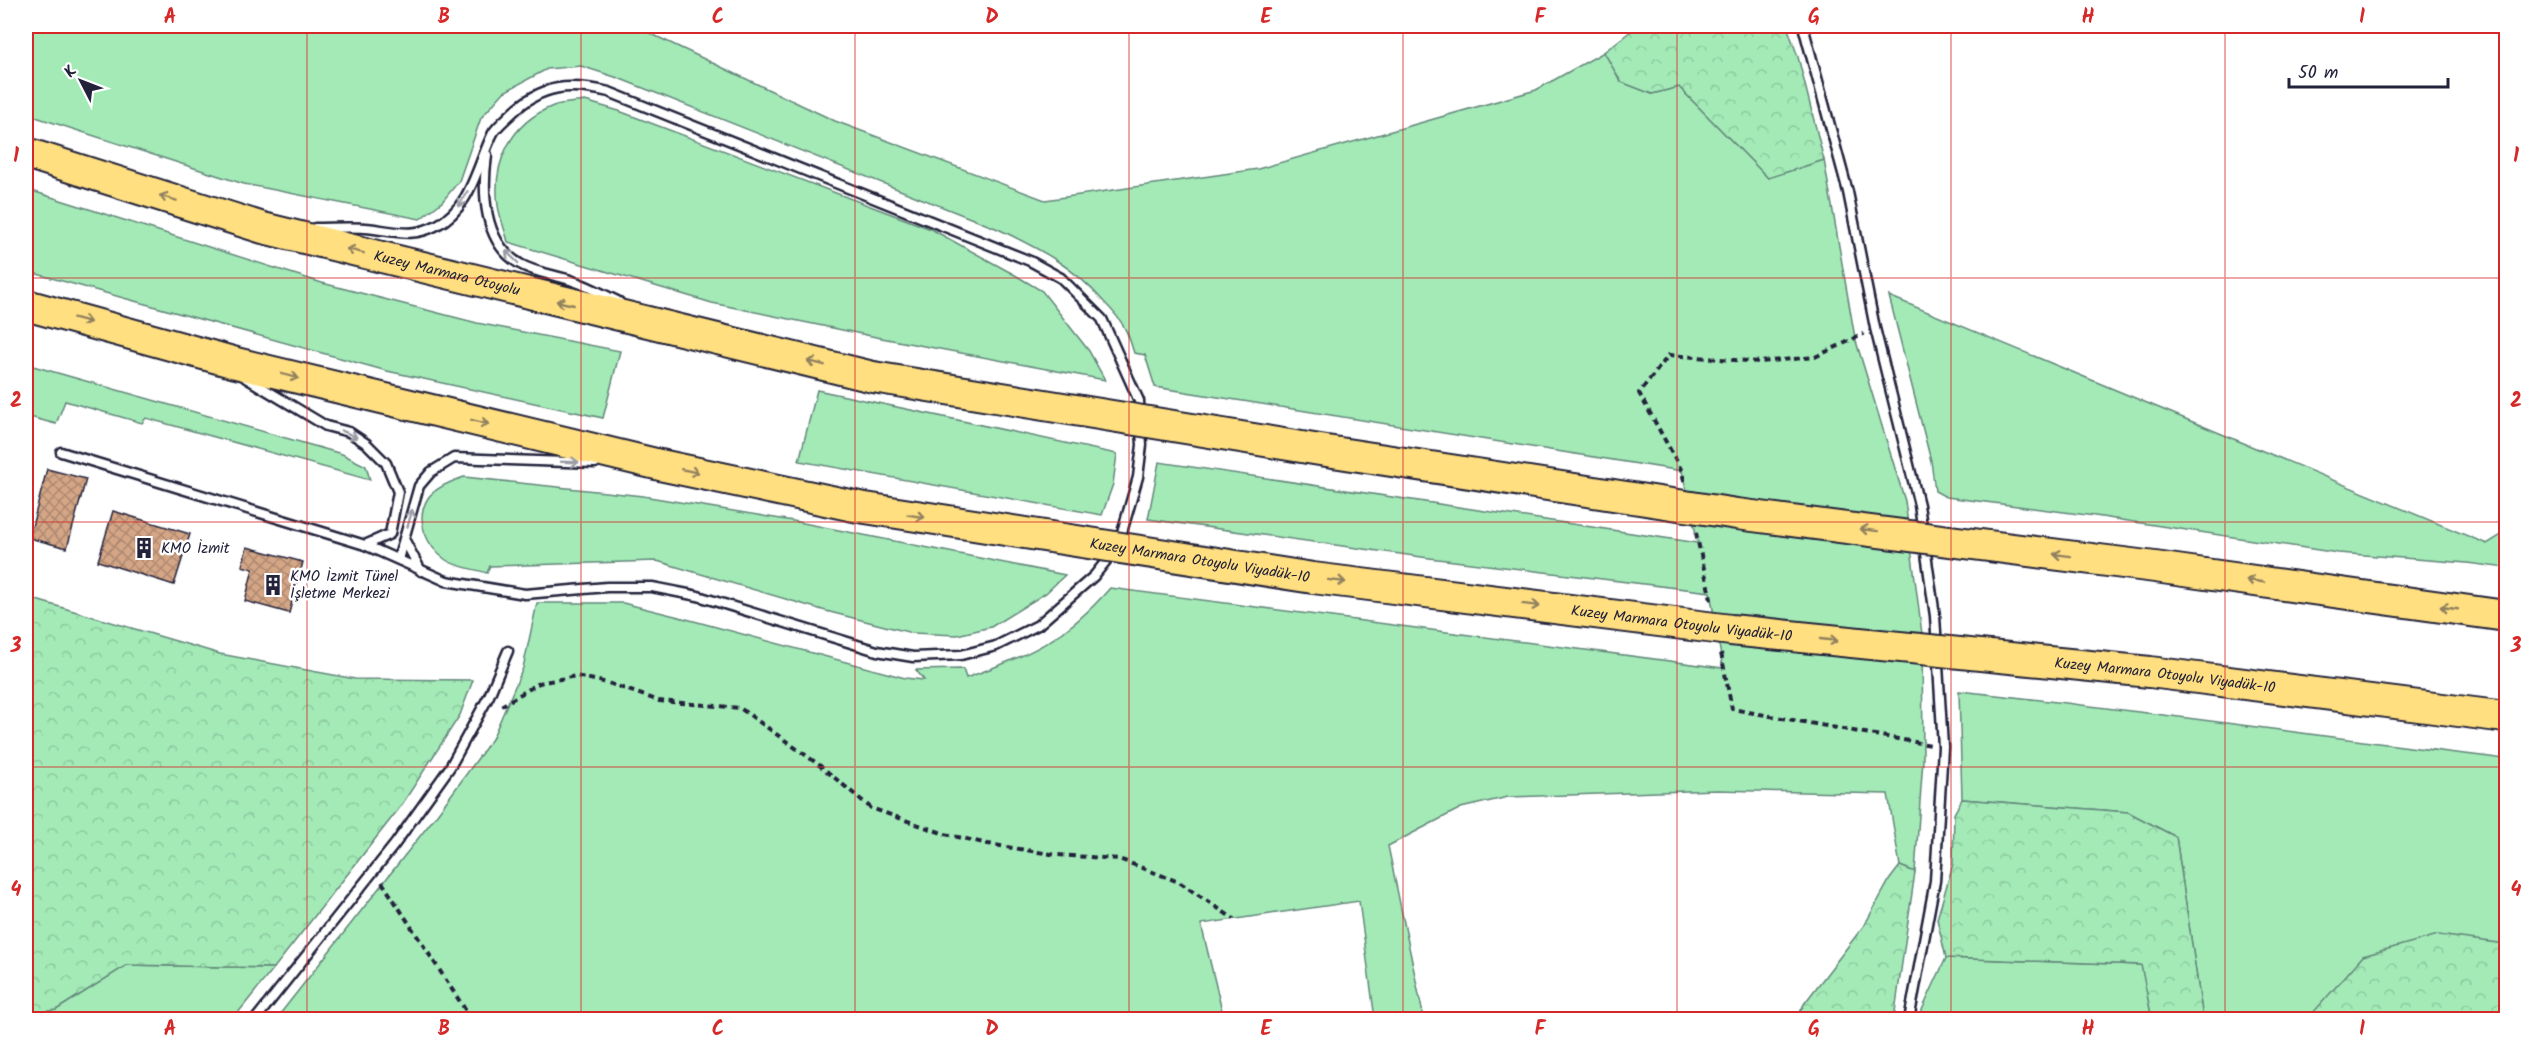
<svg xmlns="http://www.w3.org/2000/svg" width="2532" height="1045" viewBox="0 0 2532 1045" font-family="Kalam,sans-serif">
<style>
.grass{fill:#a3eab7;stroke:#628679;stroke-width:1.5}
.forest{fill:url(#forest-crowns);stroke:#628679;stroke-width:1.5}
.building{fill:url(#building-cross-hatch);stroke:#22223b;stroke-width:1.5}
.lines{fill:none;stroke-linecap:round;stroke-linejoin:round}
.lane-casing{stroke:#22223b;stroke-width:13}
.highway-casing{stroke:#22223b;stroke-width:34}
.path{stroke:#22223b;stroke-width:4;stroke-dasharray:6 4.5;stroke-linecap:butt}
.lane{stroke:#fff;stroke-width:8}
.highway{stroke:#ffdf80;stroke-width:30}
.highway-bridge-casing{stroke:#22223b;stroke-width:34;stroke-linecap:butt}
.highway-bridge{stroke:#ffdf80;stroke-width:30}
.oneway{stroke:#90805e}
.oneway2{stroke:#9c9ca7}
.grid{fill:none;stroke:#d62828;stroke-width:1.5;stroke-opacity:0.55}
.labels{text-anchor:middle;stroke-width:5;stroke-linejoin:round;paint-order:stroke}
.street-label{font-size:15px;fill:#22223b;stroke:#fff}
.poi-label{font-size:15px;fill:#22223b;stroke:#fff;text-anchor:start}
.neatline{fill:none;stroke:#d62828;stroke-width:2}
.grid-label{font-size:20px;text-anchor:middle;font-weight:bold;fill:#d62828}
</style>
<defs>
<pattern id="forest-crowns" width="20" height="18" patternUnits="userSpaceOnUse" patternTransform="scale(1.5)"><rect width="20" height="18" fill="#a3eab7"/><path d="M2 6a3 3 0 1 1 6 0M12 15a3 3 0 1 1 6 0" fill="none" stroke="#8cc89e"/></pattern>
<pattern id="building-cross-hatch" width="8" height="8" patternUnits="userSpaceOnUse" patternTransform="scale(1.5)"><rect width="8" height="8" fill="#d4a686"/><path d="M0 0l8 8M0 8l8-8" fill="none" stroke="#ac876f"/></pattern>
</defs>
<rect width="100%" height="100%" fill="#fff"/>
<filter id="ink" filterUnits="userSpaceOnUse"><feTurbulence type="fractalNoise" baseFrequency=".0167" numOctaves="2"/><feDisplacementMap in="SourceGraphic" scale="12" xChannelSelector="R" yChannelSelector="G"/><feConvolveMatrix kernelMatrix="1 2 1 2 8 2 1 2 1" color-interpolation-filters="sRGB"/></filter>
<g filter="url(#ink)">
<!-- grass -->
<g class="grass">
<path d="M26,26H629L643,30L835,121L1045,200L1258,169L1536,90L1604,52L1621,82L1652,94L1679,87L1768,178L1824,160L1855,338L1905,501L1922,634L1923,759L1915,872L1900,866L1888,794L1717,790L1508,797L1461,808L1388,846L1424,1019H1375L1359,901L1201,924L1224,1019H276L435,817L492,739L523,668L537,603H623L679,617L905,678L924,680L916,670L963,669L966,678C1030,654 1064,641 1110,588L1723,668L1710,592L1429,558L1148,519L1159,462L1698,543L1682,471L1155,387L1145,355L1134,353C1131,344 1129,335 1124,327C1119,318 1111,309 1104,302C1073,266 1040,249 998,229L618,78L581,66L547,69L504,92L481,118L459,181L442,202L420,219L244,184L26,114Z"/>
<path d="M585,101L619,111L931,229L1015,275L1042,291L1089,351L1105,380L876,337L712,303L508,242C505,230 500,218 498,206C492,162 511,123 553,106C562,102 575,103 585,101Z"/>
<path d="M26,189L322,283L477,323L620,351L603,418L387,371L26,271Z"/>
<path d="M1889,296L2487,544L2506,532V568L2467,563L2338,553L2095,516L1946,497L1935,491L1931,461Z"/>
<path d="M26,364L342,454L366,466L370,480L146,418L142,423L65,401L56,424L26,416Z"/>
<path d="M817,390L1117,454L1113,484L1102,515L799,461Z"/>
<path d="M464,477L643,496L793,521L1065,575L1046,593L991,627L957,635L912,633L826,611L657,561L490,566L487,573C475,569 456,567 446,560C427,547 414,520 428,498C436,487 452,481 464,477Z"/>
<path d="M1959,691C2142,710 2324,737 2506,759V1019H2203L2176,837L2128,812L1962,799Z"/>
<path d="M1946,958L2142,965L2152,1019L1920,1020L1922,1010Z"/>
<path d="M126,965L274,968L233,1019L26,1020V1014L56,1010Z"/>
</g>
<!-- forest -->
<g class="forest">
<path d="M1631,26H1787L1798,57L1824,160L1768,178L1679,87L1652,94L1621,82L1604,52L1631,31Z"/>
<path d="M26,597L220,654L355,679L473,680L460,715L401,806L274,968L127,965L56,1010L26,1014Z"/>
<path d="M1962,799L2128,812L2176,837L2203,1019H2152L2141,965L1946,958L1937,919L1953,864L1954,814Z"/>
<path d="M1900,866L1915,872L1894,1019H1797L1804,1004L1865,924L1890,879Z"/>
<path d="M2438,935L2506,944V1019H2311L2312,1014L2363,956Z"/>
</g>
<!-- building -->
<g class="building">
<path d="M47,469L86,479L67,548L29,538Z"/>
<path d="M113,511L190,534L174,585L98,561Z"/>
<path d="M247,547L303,562L289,613L245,601L253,569L242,566Z"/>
</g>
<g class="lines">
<defs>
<g id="lane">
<path d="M1803,26L1848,192L1875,328L1919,505L1935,616L1943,747L1935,881L1909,1020"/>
<path d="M487,155C482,191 483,243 520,264C535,273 556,275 573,281C589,286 604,295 619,302"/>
<path d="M246,378L326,426L349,432L367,444L386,463L398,492L390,534L365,545"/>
<path d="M61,452L365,545L446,581L525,594L607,587H652L698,596L877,651L913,657L961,655L996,646L1038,625L1094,576L1118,546L1138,477L1142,445L1139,401L1102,319L1061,278L1030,261L609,92C570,83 542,84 512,113C506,119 497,126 493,133C477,165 471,208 437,225C412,239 391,230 365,228C349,227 331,228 315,228"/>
<path d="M398,559L404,539"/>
<path d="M421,571L404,539L419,486L431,472L454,458L595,463"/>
<path d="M255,1020L395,844L450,767L489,696L508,651"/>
</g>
<g id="highway">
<path id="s1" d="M26,153L263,228L873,377"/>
<path d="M26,305L236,363L660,465L859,507"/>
</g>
</defs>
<!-- lane casing -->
<use href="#lane" class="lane-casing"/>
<!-- highway casing -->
<use href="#highway" class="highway-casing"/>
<!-- path -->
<g class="path">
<path d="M1684,481L1682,471L1639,393L1669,355L1760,362L1815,357L1864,334"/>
<path d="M1696,533L1712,604"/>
<path d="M1721,653L1732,709L1931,745"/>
<path d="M501,706L539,683L576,676L608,683L659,701L740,708L818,764L871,808L945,834L988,844L1057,855L1119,859L1179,882L1234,919"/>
<path d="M382,882L472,1020"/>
</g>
<!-- lane -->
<use href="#lane" class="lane"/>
<!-- highway -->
<use href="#highway" class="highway"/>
<defs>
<g id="highway-bridge">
<path d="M873,377L1320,450L1737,514L2155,567L2506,616"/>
<path id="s2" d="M859,507L1313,578L1731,630L2150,672L2506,717"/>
</g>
</defs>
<!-- highway-bridge casing -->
<use href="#highway-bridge" class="highway-bridge-casing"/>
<!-- highway-bridge -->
<use href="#highway-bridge" class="highway-bridge"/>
</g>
<!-- one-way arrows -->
<defs><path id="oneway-shaft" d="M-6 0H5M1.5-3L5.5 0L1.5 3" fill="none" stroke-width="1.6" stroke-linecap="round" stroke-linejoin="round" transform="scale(1.5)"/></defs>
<g class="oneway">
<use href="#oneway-shaft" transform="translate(168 198) rotate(-163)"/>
<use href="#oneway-shaft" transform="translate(355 251) rotate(-166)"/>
<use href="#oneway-shaft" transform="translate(565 303) rotate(-167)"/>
<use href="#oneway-shaft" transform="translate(82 320) rotate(15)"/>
<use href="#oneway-shaft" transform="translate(816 363) rotate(-166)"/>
<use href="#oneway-shaft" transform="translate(290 376) rotate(14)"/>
<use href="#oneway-shaft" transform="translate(480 422) rotate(14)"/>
<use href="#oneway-shaft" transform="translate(690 471) rotate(12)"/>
<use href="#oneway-shaft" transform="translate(916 516) rotate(9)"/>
<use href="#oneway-shaft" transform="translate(1869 530) rotate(-173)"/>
<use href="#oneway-shaft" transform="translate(2062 555) rotate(-173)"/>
<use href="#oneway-shaft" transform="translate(1337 581) rotate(7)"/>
<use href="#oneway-shaft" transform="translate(2255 581) rotate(-172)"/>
<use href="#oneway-shaft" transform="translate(1531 605) rotate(7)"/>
<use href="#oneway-shaft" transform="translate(2449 608) rotate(-172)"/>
<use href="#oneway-shaft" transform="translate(1829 640) rotate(6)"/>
</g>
<g class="oneway2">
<use href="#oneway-shaft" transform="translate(463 199) rotate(120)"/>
<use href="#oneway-shaft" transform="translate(512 257) rotate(-136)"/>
<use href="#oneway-shaft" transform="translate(349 434) rotate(25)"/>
<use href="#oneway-shaft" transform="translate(570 462) rotate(2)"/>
<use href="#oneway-shaft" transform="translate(410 518) rotate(-74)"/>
</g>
</g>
<!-- grid -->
<path class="grid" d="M307,26V1020M581,26V1020M855,26V1020M1129,26V1020M1403,26V1020M1677,26V1020M1951,26V1020M2225,26V1020M26,278H2506M26,522H2506M26,767H2506"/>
<!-- icons -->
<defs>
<symbol id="building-bare" viewBox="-9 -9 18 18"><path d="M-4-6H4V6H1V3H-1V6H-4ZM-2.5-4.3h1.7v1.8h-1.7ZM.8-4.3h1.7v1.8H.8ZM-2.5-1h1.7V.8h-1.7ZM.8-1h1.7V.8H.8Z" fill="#22223b" stroke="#fff" stroke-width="2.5" paint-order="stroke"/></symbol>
</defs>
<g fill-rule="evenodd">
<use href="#building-bare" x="129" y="533" width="30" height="30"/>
<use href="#building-bare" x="258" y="570" width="30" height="30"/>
</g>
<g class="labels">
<!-- street labels -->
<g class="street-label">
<text dy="5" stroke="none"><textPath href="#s1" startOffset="438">Kuzey Marmara Otoyolu</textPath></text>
<text dy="5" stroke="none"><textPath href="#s2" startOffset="345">Kuzey Marmara Otoyolu Viyadük-10</textPath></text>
<text dy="5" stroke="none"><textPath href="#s2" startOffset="831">Kuzey Marmara Otoyolu Viyadük-10</textPath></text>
<text dy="5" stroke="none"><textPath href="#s2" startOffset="1317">Kuzey Marmara Otoyolu Viyadük-10</textPath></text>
</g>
<!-- poi labels -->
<g class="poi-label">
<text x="161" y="553">KMO İzmit</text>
<text x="290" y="581">KMO İzmit Tünel<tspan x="290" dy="17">İşletme Merkezi</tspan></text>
</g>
</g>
<!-- margin -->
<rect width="2532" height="1045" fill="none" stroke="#fff" stroke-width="66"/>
<!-- north arrow -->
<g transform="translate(81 81) rotate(312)" stroke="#ffffff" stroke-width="4.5" paint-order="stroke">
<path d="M0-4.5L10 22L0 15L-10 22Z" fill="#22223b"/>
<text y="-9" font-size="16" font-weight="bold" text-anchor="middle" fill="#22223b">K</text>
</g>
<!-- scale -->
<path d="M2289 78v9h159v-9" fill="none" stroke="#22223b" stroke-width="3"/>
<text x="2298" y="78" font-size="18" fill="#22223b" stroke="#ffffff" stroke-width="4.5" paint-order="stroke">50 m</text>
<rect x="33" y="33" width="2466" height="979" class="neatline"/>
<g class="grid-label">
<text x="170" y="23">A</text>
<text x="444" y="23">B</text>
<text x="718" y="23">C</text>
<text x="992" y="23">D</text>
<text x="1266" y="23">E</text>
<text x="1540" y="23">F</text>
<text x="1814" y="23">G</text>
<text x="2088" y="23">H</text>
<text x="2362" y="23">I</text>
<text x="16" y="162">1</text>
<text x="2516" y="162">1</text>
<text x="16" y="407">2</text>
<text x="2516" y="407">2</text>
<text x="16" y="652">3</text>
<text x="2516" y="652">3</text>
<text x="16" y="896">4</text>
<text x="2516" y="896">4</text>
<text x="170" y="1035">A</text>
<text x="444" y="1035">B</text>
<text x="718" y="1035">C</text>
<text x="992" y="1035">D</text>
<text x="1266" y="1035">E</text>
<text x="1540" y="1035">F</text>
<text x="1814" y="1035">G</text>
<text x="2088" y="1035">H</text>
<text x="2362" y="1035">I</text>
</g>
</svg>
